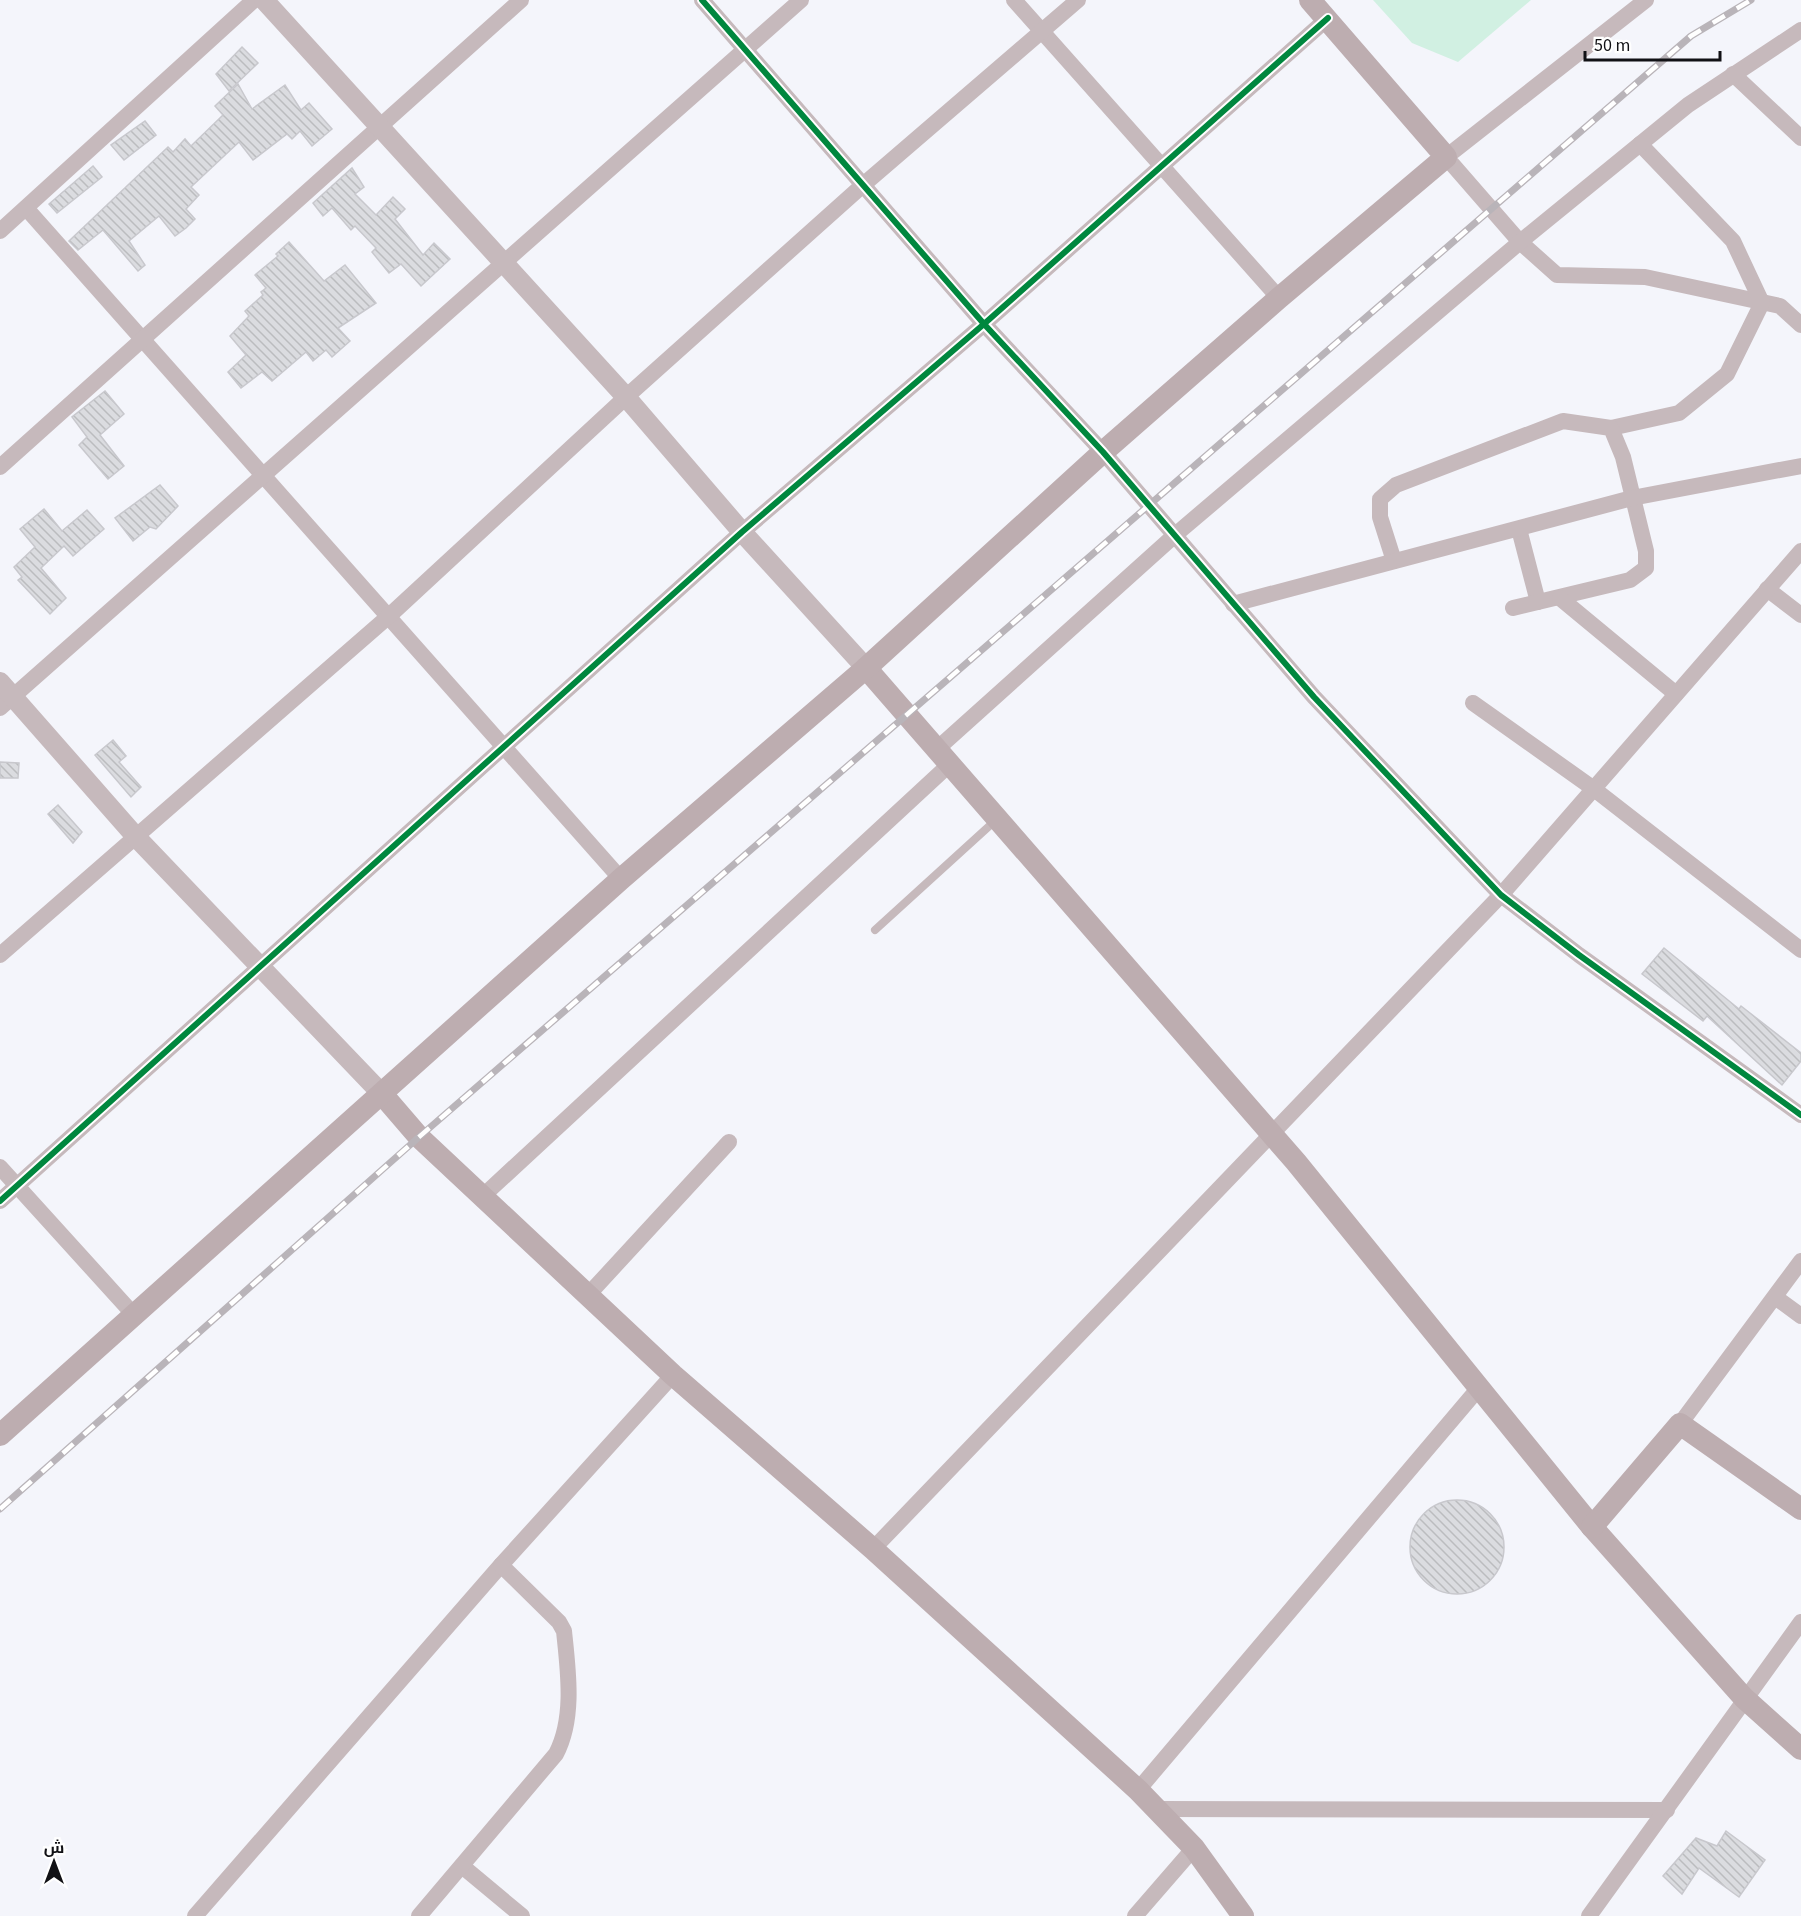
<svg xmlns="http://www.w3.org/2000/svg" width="1801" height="1916" viewBox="0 0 1801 1916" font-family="'Source Sans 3',Cairo,sans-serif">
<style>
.green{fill:#d1f0e2}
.building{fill:url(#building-back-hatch);stroke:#c8c8cd;stroke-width:1.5}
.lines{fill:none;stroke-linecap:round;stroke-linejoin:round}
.service{stroke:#c6b9bc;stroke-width:8}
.minor{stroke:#c6b9bc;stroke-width:16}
.tertiary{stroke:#c6b9bc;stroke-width:20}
.secondary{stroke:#bdadb0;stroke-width:22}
.rail-casing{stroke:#b9b4b9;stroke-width:7}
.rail{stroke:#fff;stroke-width:4.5;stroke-dasharray:14;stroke-linecap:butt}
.cycleway-casing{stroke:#fff;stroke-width:10}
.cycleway{stroke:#00873e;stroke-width:6}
</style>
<defs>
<pattern id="building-back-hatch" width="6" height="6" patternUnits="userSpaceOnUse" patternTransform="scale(1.5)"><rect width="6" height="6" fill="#dbdce0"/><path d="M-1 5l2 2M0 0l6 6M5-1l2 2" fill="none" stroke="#bbbcbf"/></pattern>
</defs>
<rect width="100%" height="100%" fill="#f4f5fb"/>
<!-- green -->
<path class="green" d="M1373,0H1531L1458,62L1412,43Z"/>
<!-- building -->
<g class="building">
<path d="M242,47L258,63L229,91L216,74Z"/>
<path d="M238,84L252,109L285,85L301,110L309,103L332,129L312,146L300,131L292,139L287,134L253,160L239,142L191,187L199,195L186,209L195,219L186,228L175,236L159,216L129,241L145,265L138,271L103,230L78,250L69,241L168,147L173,152L185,139L191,146L223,115L215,106Z"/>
<path d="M145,121L156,135L124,160L111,145Z"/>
<path d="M93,166L102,177L57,213L49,204Z"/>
<path d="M352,168L364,187L355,194L376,215L393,197L405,209L395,219L423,255L434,243L450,259L421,286L401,264L389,273L372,252L376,248L355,226L351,230L332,208L323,216L313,203Z"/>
<path d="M289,242L324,281L345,265L376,303L338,328L350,341L332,357L326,350L313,361L306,352L272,381L262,372L241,388L228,372L246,355L230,336L249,316L245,311L263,295L261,292L266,288L255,275L278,256L276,254Z"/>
<path d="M105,391L124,414L100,435L124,466L108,479L79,445L87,437L72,417Z"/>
<path d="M160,485L178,506L156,529L150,527L133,541L115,518Z"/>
<path d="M44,509L62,531L87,510L104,529L73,556L64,546L41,568L66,598L50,614L18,580L22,577L14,567L35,547L20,529Z"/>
<path d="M113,740L126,756L119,762L141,787L131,797L95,755Z"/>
<path d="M0,762L19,763L18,778H0Z"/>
<path d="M58,805L82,832L73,843L48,814Z"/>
<path d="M1664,948L1739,1009L1741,1006L1801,1053V1061L1782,1085L1707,1016L1703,1021L1642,974Z"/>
<circle cx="1457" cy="1547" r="47"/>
<path d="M1726,1831L1765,1860L1739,1897L1699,1868L1682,1894L1663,1876L1696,1838L1717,1846Z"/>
</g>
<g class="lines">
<!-- service -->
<path class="service" d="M875,930L997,819"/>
<!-- minor -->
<g class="minor">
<path d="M702,0L984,324L1103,452L1314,697L1501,895L1579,955L1801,1115"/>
<path d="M1014,0L1279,298"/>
<path d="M1646,0L1446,157L1520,242L1557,275L1645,277L1780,306L1801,325"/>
<path d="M1733,74L1801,138"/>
<path d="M26,208L621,879"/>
<path d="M0,231L254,0"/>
<path d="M1611,428L1679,413L1727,374L1762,303L1733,241L1640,144"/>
<path d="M0,467L521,0"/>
<path d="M1519,529L1538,602"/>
<path d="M1394,561L1380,517V499L1396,485L1563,421L1611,428L1623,457L1646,551V568L1630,580L1513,608"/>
<path d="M1767,589L1801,615"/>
<path d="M1560,598L1676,694"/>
<path d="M1233,604L1632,498L1801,466"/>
<path d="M1473,703L1594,789L1801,950"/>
<path d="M0,708L801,0"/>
<path d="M937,749L1175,535L1520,242L1688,105L1801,30"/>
<path d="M0,955L389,616L626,397L863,185L1078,0"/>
<path d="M0,1167L134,1315"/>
<path d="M484,1195L950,764"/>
<path d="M0,1201L742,532L984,324L1328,18"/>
<path d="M588,1295L729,1142"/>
<path d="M1775,1297L1801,1316"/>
<path d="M1680,1424L1801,1261"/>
<path d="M873,1549L1501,895L1801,551"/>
<path d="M1138,1790L1478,1389"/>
<path d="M1158,1809L1667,1810"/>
<path d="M462,1866L522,1916"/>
<path d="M195,1916L501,1565L673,1375"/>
<path d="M419,1916L556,1754C575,1718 568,1670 564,1631L559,1622L501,1565"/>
<path d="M1135,1916L1194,1848"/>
<path d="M1589,1916L1801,1622"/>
</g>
<!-- tertiary -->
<g class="tertiary">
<path d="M264,0L626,397L742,532L866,668"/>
<path d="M0,682L137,838L382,1094"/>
</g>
<!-- secondary -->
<g class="secondary">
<path d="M866,668L1296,1162L1592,1527L1744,1698L1801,1749"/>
<path d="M382,1094L419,1137L673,1375L873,1549L1138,1790L1194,1848L1243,1916"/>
<path d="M0,1435L621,879L866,668L1103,452L1279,298L1446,157L1310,0"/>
<path d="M1592,1527L1680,1424L1801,1509"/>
</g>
<defs>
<path id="rail" d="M0,1509L419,1137L1691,36L1751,0"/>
</defs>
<!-- rail casing -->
<use href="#rail" class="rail-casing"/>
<!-- rail -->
<use href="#rail" class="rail"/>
<defs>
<g id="cycleway">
<path d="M702,0L984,324L1103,452L1314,697L1501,895L1579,955L1801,1115"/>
<path d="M0,1201L742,532L984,324L1328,18"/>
</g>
</defs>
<!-- cycleway casing -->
<use href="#cycleway" class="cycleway-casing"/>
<!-- cycleway -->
<use href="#cycleway" class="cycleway"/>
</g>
<!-- north arrow -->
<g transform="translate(54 1862)" stroke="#ffffff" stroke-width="4.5" paint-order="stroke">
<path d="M0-4.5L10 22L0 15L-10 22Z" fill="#111115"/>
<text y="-9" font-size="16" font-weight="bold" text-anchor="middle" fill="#111115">ش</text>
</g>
<!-- scale -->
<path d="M1585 51v9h135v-9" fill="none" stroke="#111115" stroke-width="3"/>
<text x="1594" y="51" font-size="18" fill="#111115" stroke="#ffffff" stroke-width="4.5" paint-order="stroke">50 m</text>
</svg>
